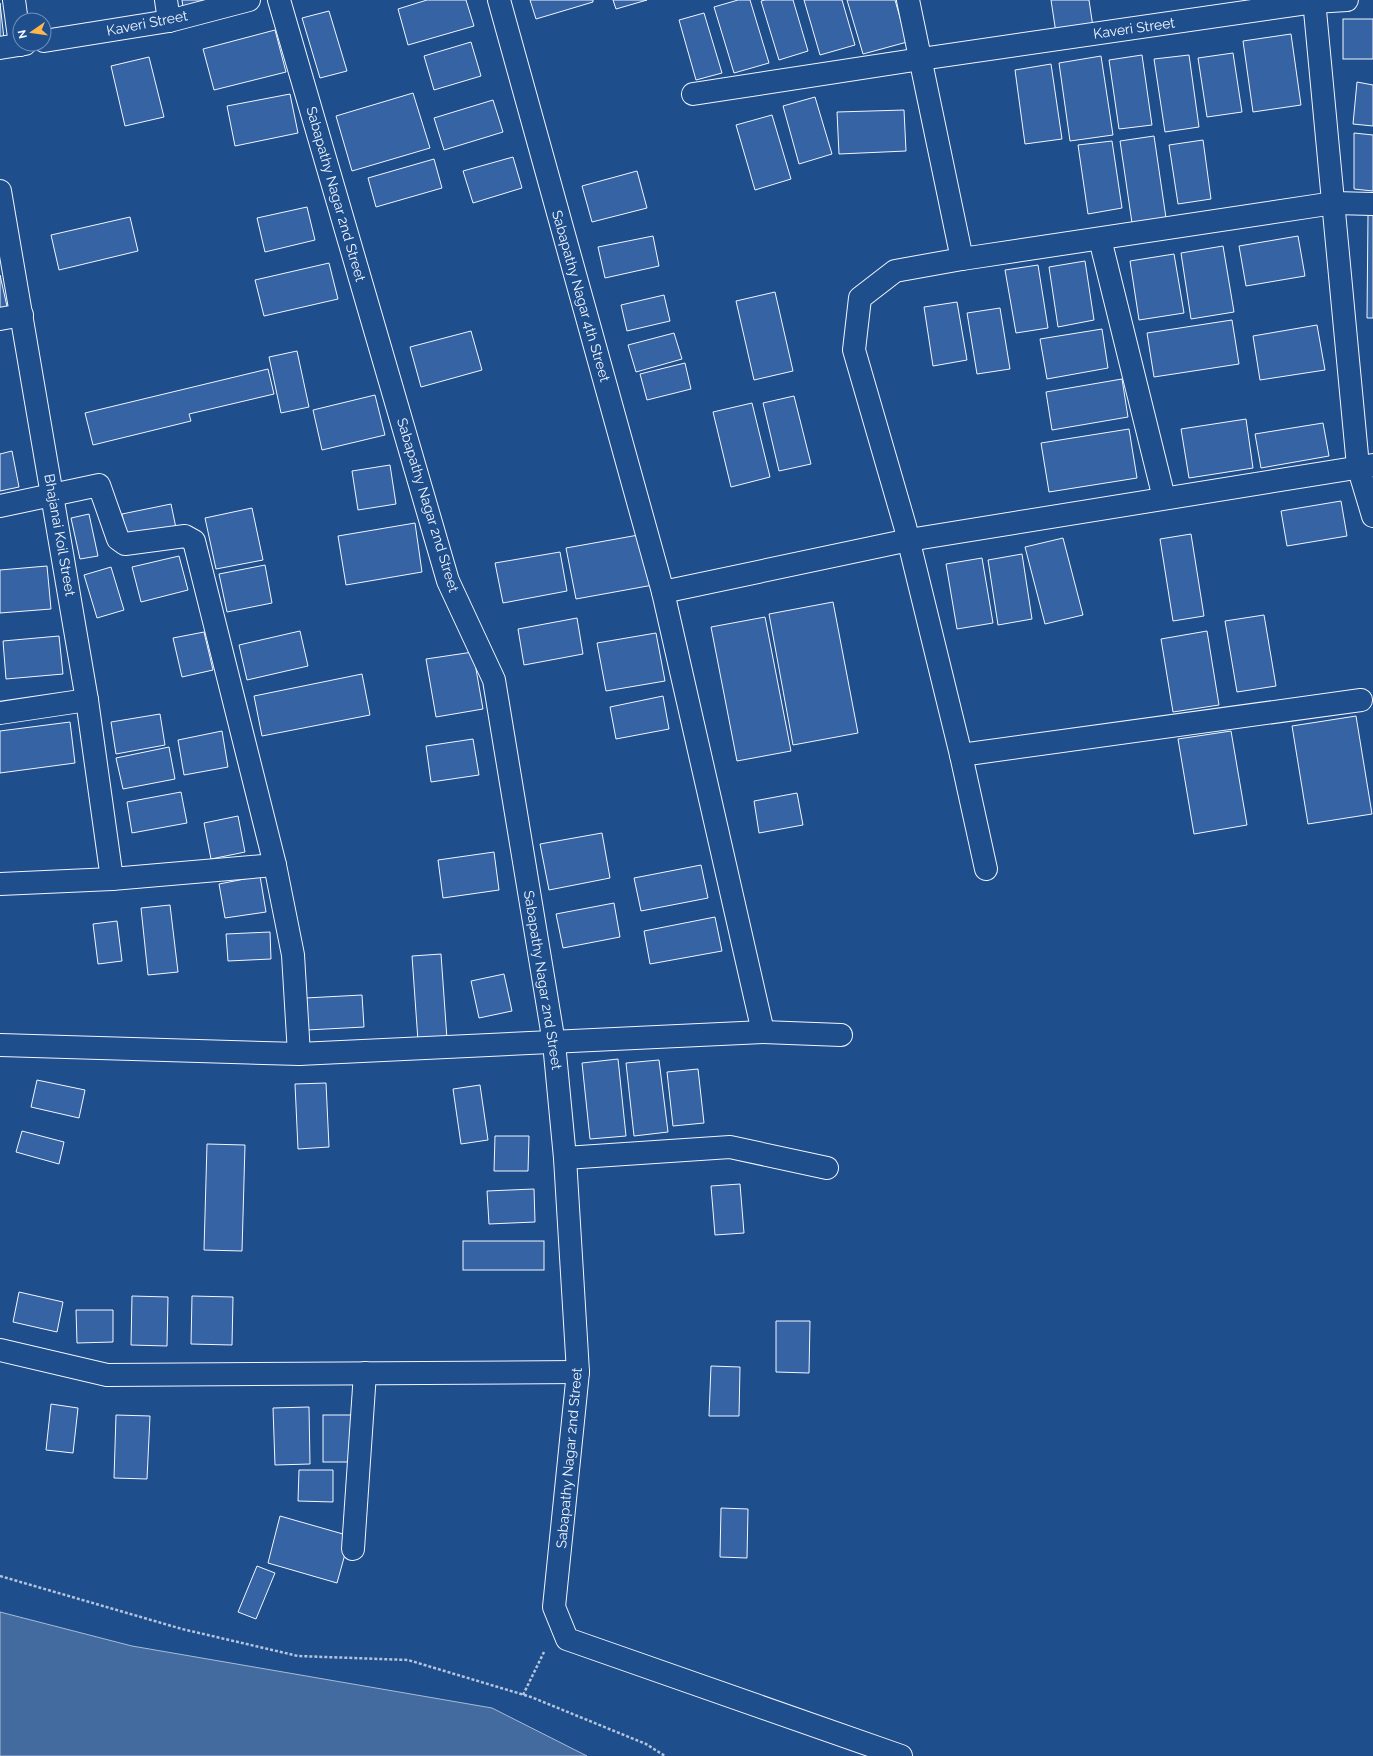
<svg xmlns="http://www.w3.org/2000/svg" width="1373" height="1756" viewBox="0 0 1373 1756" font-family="Raleway,sans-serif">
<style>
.water{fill:#446ba0;stroke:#a8bbd7}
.building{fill:#3563a3;stroke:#f2f6ff}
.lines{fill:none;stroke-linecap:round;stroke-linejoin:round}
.street-casing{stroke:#f2f6ff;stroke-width:24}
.path{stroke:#b3c4dc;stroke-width:2.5;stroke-dasharray:3 2;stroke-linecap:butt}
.street{stroke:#1f4e8c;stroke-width:22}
.labels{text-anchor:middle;stroke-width:3;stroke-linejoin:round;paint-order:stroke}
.street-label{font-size:14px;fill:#f2f6ff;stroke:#1f4e8c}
</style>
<rect width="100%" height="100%" fill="#1f4e8c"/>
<!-- water -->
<path class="water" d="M0,1612L132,1646L492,1708L587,1756H0Z"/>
<!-- building -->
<g class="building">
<path d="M182,0H214L183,7Z"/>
<path d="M427,0H466L474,26L408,45L398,9Z"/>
<path d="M530,0H593V2L536,19Z"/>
<path d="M613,0H647L616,9Z"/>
<path d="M738,0H750L769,63L734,73L714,7Z"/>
<path d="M765,0H793L808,51L779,60L761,1Z"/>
<path d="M804,0H842L855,45L820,55Z"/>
<path d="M847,0H895L907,42L863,54Z"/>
<path d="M1051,0H1089L1093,27L1056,33Z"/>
<path d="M0,3L4,39L0,40Z"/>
<path d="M329,11L347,71L320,78L302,18Z"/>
<path d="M704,13L722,73L696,80L679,20Z"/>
<rect x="1343" y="19" width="30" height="40"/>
<path d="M275,30L286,72L214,90L203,49Z"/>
<path d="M1291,34L1301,105L1253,112L1243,41Z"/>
<path d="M471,42L481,76L434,90L424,56Z"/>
<path d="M1233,53L1242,112L1207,117L1198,58Z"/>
<path d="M1142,55L1152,125L1119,129L1109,60Z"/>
<path d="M1189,55L1199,127L1165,132L1154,59Z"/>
<path d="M1101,56L1113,135L1070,141L1059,63Z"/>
<path d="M149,57L164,117L125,126L111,66Z"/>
<path d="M1051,64L1062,139L1025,144L1015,70Z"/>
<path d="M1357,82L1373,85V126L1353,124Z"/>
<path d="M413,93L430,148L352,171L336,116Z"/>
<path d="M290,94L298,133L235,146L227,106Z"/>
<path d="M815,97L832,154L799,164L783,106Z"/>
<path d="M493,100L503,132L444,150L434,118Z"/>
<path d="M904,110L906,151L839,154L837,112Z"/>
<path d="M772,115L791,179L755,190L736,125Z"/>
<path d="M1354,133L1373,135V191L1354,189Z"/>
<path d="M1154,136L1166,218L1132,223L1120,141Z"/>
<path d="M1203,140L1211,199L1178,204L1169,145Z"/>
<path d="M1112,141L1122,208L1088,214L1078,145Z"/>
<path d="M513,157L522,188L473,203L463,171Z"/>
<path d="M434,159L442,188L376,207L368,178Z"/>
<path d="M637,171L647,208L592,222L582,186Z"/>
<path d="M307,207L315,240L265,252L257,218Z"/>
<path d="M1368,214H1373V318H1367Z"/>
<path d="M130,217L138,251L59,270L51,235Z"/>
<path d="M653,236L659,266L605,278L598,247Z"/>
<path d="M1298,236L1305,276L1246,286L1239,246Z"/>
<path d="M1223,246L1234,312L1191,319L1181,253Z"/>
<path d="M1174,254L1184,313L1139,320L1130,261Z"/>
<path d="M1085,261L1094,320L1058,327L1049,267Z"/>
<path d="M329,263L338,299L264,316L255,280Z"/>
<path d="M1038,265L1048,328L1016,333L1005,270Z"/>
<path d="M0,275L8,311L0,313Z"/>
<path d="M775,292L793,371L754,380L736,301Z"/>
<path d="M664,295L670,321L627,331L621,305Z"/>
<path d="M957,302L967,360L933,366L924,307Z"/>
<path d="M1000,308L1010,369L977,374L967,313Z"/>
<path d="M1232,320L1239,364L1154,377L1147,333Z"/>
<path d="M1317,325L1325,370L1260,380L1253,336Z"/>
<path d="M1102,329L1108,368L1047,379L1040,339Z"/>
<path d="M471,331L482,370L421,387L410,347Z"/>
<path d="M674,333L682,359L636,372L628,345Z"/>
<path d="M297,351L309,407L281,413L269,357Z"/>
<path d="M685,363L691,389L647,400L640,374Z"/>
<path d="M268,369L274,394L189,414L191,421L93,445L85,413Z"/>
<path d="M1122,379L1128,417L1052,430L1046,392Z"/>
<path d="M375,395L385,435L322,450L313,410Z"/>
<path d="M794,396L811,464L779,471L763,403Z"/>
<path d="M752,403L770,477L731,487L713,412Z"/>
<path d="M1246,419L1253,468L1189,478L1181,429Z"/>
<path d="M1323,423L1329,456L1261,468L1255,434Z"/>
<path d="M1129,429L1137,478L1049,492L1041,443Z"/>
<path d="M12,451L19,487L0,491V454Z"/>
<path d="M390,465L396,504L358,510L352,471Z"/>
<path d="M1341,501L1347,536L1287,546L1281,511Z"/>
<path d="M171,504L176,528L127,537L122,514Z"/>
<path d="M252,508L263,560L216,569L205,518Z"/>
<path d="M89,514L98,556L80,559L71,518Z"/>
<path d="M415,523L422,572L346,585L338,536Z"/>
<path d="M644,534L653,585L576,599L566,548Z"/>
<path d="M1191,534L1204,616L1173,621L1160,539Z"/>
<path d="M1063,538L1083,615L1045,624L1025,547Z"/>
<path d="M560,552L567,591L503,603L495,563Z"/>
<path d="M1022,554L1032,619L998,625L988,560Z"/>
<path d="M179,556L188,590L141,602L132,567Z"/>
<path d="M982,558L993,623L957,629L946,564Z"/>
<path d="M265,565L272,603L227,612L219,574Z"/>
<path d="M47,566L51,609L0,613V570Z"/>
<path d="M111,567L124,610L97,618L84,575Z"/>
<path d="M833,602L858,733L793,745L769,614Z"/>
<path d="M1264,615L1276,686L1237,692L1225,621Z"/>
<path d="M765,617L791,751L737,761L711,627Z"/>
<path d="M577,618L583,654L524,665L518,629Z"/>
<path d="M300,631L308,666L247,680L239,645Z"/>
<path d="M1207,631L1219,705L1173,712L1161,639Z"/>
<path d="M204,632L213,670L182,677L173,638Z"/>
<path d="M656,633L665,681L606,691L597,643Z"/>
<path d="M59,636L63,674L6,679L3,641Z"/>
<path d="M473,652L483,709L436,717L426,659Z"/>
<path d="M362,674L370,715L262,736L254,696Z"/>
<path d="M663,696L669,729L616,739L610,707Z"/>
<path d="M160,714L165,745L116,754L111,722Z"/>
<path d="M1356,716L1372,814L1308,824L1292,726Z"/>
<path d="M70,722L75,763L0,773V731Z"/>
<path d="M222,731L228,767L184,775L178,740Z"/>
<path d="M1231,731L1247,825L1194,834L1178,739Z"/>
<path d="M473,739L479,775L431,782L426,746Z"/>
<path d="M169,747L175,779L123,789L116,758Z"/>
<path d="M181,792L187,823L132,833L127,802Z"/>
<path d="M797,793L803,825L759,833L754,801Z"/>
<path d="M238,816L245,852L211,859L204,823Z"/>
<path d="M602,833L610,878L549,890L540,844Z"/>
<path d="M494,852L499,890L443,898L438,860Z"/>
<path d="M701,865L708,898L641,911L634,878Z"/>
<path d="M260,876L266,912L225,918L219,884Z"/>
<path d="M614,903L620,937L563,948L556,914Z"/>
<path d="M170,905L178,972L148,975L141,908Z"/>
<path d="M715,917L722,951L650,964L644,931Z"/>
<path d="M117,921L122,961L98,964L93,924Z"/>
<path d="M270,932L271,959L228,961L226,934Z"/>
<path d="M441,954L447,1039L418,1041L412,956Z"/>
<path d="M504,974L512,1011L479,1018L471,981Z"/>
<path d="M362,995L364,1027L307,1030L305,998Z"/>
<path d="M618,1059L626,1136L590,1139L582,1063Z"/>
<path d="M659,1060L668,1132L634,1136L626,1063Z"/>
<path d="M698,1069L704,1123L673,1126L667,1072Z"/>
<path d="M37,1080L85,1090L79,1118L31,1107Z"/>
<path d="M326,1083L329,1147L298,1149L295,1084Z"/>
<path d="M480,1085L488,1140L461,1144L453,1089Z"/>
<path d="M22,1131L64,1142L59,1164L16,1152Z"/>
<path d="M495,1136H529L528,1171H494Z"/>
<path d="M207,1144L245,1145L242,1251L204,1250Z"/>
<path d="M740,1184L744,1233L715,1235L711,1186Z"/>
<path d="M534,1189L535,1222L489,1224L487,1191Z"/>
<rect x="463" y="1241" width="81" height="29"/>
<path d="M19,1292L63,1302L57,1332L13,1322Z"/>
<path d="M132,1296L168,1297L167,1346L131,1345Z"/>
<path d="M192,1296L233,1297L232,1345L191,1344Z"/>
<path d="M76,1310H113V1342L77,1343Z"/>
<path d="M776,1321H810L809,1373L776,1372Z"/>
<path d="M711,1366L740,1367L739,1416H709Z"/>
<path d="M51,1404L78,1408L73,1453L46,1450Z"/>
<path d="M309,1407L310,1464L275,1465L273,1408Z"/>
<path d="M116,1415L150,1416L147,1479L114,1478Z"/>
<rect x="323" y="1415" width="30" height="47"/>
<path d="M299,1470H333V1502L298,1501Z"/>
<path d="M721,1508L748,1509L747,1558L720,1557Z"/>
<path d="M280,1516L350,1536L337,1583L268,1563Z"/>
<path d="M257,1566L275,1573L256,1619L238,1612Z"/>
</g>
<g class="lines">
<defs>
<g id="street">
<path d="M14,0L20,45"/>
<path d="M166,0L169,21"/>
<path d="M279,0L448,581L494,680L554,1043L565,1158L578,1372L554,1607L567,1639L901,1756"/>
<path d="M499,0L663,592"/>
<path d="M908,0L962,259"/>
<path d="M1314,0L1358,466L1373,516"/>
<path d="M44,41L169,21L249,0"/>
<path d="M0,48L25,44"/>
<path d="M693,94L921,59L1314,2L1347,0"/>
<path d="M0,191L87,700L112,879"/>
<path d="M1100,239L1164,498"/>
<path d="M0,319L22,315"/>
<path d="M0,506L99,485L118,539L125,544L185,536L194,541L275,865L112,879L0,884"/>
<path d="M0,713L87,700"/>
<path d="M961,755L1361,700"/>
<path d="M275,865L293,955L299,1054"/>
<path d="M986,869L961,755L905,526L854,350L860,298L895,271L962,259L1334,203L1373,204"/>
<path d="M763,1032L663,592L909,540L1373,465"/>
<path d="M0,1045L299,1054L763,1032L841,1035"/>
<path d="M565,1158L730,1147L827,1168"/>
<path d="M0,1350L107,1375L578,1372"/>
<path d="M353,1549L365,1373"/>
</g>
</defs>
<!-- street casing -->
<use href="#street" class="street-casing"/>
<!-- path -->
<g class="path">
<path d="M0,1576L182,1629L298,1656L408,1660L531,1697L646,1744L665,1756"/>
<path d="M523,1695L544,1652"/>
</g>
<!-- street -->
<use href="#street" class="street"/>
</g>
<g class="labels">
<!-- street labels -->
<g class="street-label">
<text transform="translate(147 23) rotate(-11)" y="5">Kaveri Street</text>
<text transform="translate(1134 28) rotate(-8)" y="5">Kaveri Street</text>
<text transform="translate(336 194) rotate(74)" y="5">Sabapathy Nagar 2nd Street</text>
<text transform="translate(581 296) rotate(74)" y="5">Sabapathy Nagar 4th Street</text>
<text transform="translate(428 505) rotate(73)" y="5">Sabapathy Nagar 2nd Street</text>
<text transform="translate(60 535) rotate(80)" y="5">Bhajanai Koil Street</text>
<text transform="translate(543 980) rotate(81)" y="5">Sabapathy Nagar 2nd Street</text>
<text transform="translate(569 1458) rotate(-85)" y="5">Sabapathy Nagar 2nd Street</text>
</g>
</g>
<!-- north arrow -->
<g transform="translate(32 32) rotate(257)"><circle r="19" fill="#1f4e8c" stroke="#7391ba"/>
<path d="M0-3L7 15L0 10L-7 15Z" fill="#ffb74d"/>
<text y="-6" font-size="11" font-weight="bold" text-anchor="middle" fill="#f2f6ff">N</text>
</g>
</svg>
